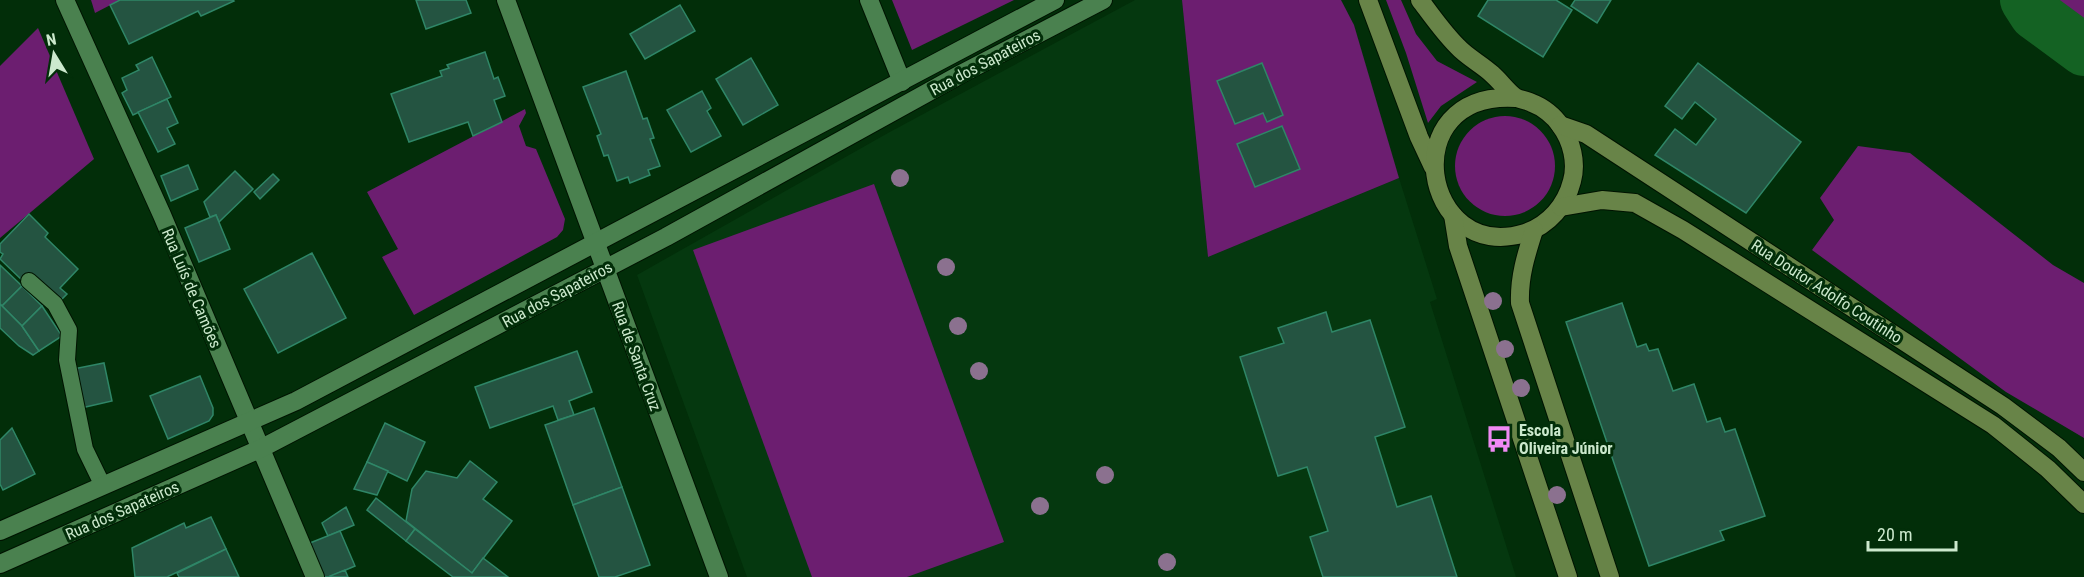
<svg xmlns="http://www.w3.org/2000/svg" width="2084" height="577" viewBox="0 0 2084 577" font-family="'Roboto Condensed',sans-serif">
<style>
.built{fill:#05380f}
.green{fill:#6c1e70}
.water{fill:#146223}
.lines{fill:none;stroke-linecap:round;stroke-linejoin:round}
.river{stroke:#146223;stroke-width:52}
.building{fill:#245441;stroke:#2f8667;stroke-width:1.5}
.service-casing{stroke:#001300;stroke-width:18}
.minor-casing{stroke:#001300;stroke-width:20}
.tertiary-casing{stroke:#001300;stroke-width:20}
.secondary-casing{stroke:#001300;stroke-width:20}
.service{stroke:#4a814f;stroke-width:16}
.minor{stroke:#4a814f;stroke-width:18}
.tertiary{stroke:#4a814f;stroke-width:18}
.secondary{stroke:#688448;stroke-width:18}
.tree{fill:#8b718f}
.labels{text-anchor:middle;stroke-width:6;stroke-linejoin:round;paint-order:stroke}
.street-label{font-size:16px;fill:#cce9cd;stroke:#022e09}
.poi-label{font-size:16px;font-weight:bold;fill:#cce9cd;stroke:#022e09;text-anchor:start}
</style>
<rect width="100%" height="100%" fill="#022e09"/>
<!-- built -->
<path class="built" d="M1135,0H1182L1208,257L1399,178L1437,299L1430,302L1516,577H747L637,275L888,133Z"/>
<!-- green -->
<g class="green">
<path d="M91,0H120L95,13Z"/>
<path d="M892,0H1014L912,50Z"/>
<path d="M1182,0H1341L1354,25L1399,178L1208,257Z"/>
<path d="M1386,0H1401L1416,34L1437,61L1477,82L1441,106L1428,123L1406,53Z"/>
<path d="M2008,0H2084V60Z"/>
<path d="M38,28L94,159L0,238V66Z"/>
<path d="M525,109L526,113L519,126L526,146L536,149L565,219L563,230L557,237L414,315L382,257L398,249L367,192Z"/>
<circle cx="1505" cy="166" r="50"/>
<path d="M1858,146L1910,153L2053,265L2084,283V438L2006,392L1812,250L1834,220L1820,198Z"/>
<path d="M874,184L1004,542L907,577H812L693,250Z"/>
</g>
<!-- water -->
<path class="water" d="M2008,0H2036L2035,14L2031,19Z"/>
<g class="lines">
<!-- river -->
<path class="river" d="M2026,0L2035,14L2084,50"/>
</g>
<!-- building -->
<g class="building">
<path d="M120,0H233L234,1L201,16L198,11L129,44L110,5Z"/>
<path d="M416,0H466L471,13L426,29Z"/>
<path d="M1488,0H1556L1572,10L1543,57L1478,16Z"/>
<path d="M1575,0H1611L1597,23L1571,6Z"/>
<path d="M680,5L695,31L645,59L630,34Z"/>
<path d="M485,52L494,79L498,77L505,96L494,100L502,122L473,136L468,122L409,142L391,94L442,76L440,71L449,68L447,65Z"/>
<path d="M152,57L171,97L133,115L122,93L127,90L122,78L139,70L136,65Z"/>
<path d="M751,58L778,105L743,125L716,79Z"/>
<path d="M1262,63L1283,115L1267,122L1263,113L1235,124L1217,81Z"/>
<path d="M1698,63L1801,142L1746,213L1655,155L1675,129L1696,145L1716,119L1695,102L1682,119L1665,106Z"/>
<path d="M626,71L643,119L647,118L654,138L650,139L660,166L648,170L650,175L630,183L628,177L617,181L608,155L604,156L597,136L601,134L583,87Z"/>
<path d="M702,91L711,108L707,111L721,136L691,152L667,110Z"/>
<path d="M167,99L178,123L167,128L175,144L158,152L138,112Z"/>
<path d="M1282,126L1300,169L1255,187L1237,144Z"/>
<path d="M188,165L198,189L171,201L161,176Z"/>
<path d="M235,171L253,189L219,222L216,215L210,217L204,202Z"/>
<path d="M273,174L279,180L260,199L254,192Z"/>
<path d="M29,214L48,233L45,237L78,269L60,288L67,294L60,301L25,283L0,259L3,254L0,252V244Z"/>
<path d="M216,215L230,249L199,262L185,228Z"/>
<path d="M312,253L346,318L278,353L244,289Z"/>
<path d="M0,265L22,286L2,306L0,304Z"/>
<path d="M22,286L42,306L22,326L2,306Z"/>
<path d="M1622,303L1637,347L1646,344L1649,351L1658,349L1673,391L1694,384L1707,422L1720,418L1725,432L1735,429L1765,516L1720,531L1724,540L1649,566L1566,322Z"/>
<path d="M0,304L22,326L39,351L33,355L19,346L0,328Z"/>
<path d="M42,306L62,336L39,351L22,326Z"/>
<path d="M1326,312L1332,332L1370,320L1405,427L1375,437L1397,507L1431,496L1457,577H1323L1310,537L1328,531L1307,467L1278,476L1240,357L1284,343L1278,328Z"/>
<path d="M577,351L592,392L569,401L574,415L558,420L553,406L490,428L475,387Z"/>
<path d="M104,363L112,401L81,408L73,369Z"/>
<path d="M200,376L213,408V415L209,421L168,439L150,396Z"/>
<path d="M594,408L622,487L573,505L545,425Z"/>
<path d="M385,423L425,442L407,481L367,462Z"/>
<path d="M12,428L35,474L3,490L0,484V440Z"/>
<path d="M470,461L497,482L483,499L512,521L472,573L406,521L412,489L426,471L457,478Z"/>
<path d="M367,462L388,471L377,495L354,489Z"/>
<path d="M622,487L650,565L615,577H599L573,505Z"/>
<path d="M376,498L415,529L406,541L367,510Z"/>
<path d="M346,507L354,525L328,536L322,523Z"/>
<path d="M211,517L226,549L167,577H135L132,548L184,523L186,528Z"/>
<path d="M415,529L472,573L483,558L508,577H453L406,541Z"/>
<path d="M340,531L355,566L329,577H324L310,543Z"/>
<path d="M226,549L239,577H179L177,573Z"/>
<path d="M345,570L348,577H331L330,576Z"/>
</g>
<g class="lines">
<defs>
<path id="service" d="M29,281L55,304L69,330L67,360L85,449L103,486"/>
<g id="minor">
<path d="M65,0L162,215L315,577"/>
<path d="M506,0L719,577"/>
<path d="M869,0L902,82"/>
</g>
<g id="tertiary">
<path d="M0,531L296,401L1055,0"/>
<path d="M0,564L262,448L666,237L961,74L1103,0"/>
</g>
<g id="secondary">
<path d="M1368,0L1419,137L1433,167"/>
<path d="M1420,0C1432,16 1443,32 1457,46C1467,57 1481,64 1492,74C1500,81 1507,91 1515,97C1520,100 1527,100 1532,103C1543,107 1554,116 1560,125C1572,141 1577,163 1572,181C1566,205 1549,225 1525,233C1422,265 1392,90 1516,98"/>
<path d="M1560,125L1586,134L2003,406L2059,448L2084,472"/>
<path d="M1561,207L1602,200L1635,203L1683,230L1993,425L2048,469L2084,504"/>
<path d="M1453,215L1458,246L1568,577"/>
<path d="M1534,230C1526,255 1519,277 1520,303L1610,577"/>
</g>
</defs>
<!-- service casing -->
<use href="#service" class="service-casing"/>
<!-- minor casing -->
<use href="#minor" class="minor-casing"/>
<!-- tertiary casing -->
<use href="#tertiary" class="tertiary-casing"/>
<!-- secondary casing -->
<use href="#secondary" class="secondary-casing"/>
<!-- service -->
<use href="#service" class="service"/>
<!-- minor -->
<use href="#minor" class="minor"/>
<!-- tertiary -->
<use href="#tertiary" class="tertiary"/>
<!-- secondary -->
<use href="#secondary" class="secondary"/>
</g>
<!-- trees -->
<g class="tree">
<circle cx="900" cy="178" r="9"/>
<circle cx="946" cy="267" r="9"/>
<circle cx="1493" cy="301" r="9"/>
<circle cx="958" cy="326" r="9"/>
<circle cx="1505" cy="349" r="9"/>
<circle cx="979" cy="371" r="9"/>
<circle cx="1521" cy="388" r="9"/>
<circle cx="1105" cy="475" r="9"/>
<circle cx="1557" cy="495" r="9"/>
<circle cx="1040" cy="506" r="9"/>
<circle cx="1167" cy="562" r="9"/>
</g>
<!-- icons -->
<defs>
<symbol id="bus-bare" viewBox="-9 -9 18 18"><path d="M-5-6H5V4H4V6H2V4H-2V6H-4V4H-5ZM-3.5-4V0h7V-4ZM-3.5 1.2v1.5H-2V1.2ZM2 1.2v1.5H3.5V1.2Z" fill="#f18af4" stroke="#022e09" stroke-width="2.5" paint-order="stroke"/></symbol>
</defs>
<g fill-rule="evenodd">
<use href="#bus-bare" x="1480" y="420" width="38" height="38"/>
</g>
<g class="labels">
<!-- street labels -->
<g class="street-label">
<text transform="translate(985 62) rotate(-28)" y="6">Rua dos Sapateiros</text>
<text transform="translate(192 288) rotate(67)" y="6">Rua Luís de Camões</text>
<text transform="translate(1827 291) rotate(33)" y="6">Rua Doutor Adolfo Coutinho</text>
<text transform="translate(557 294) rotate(-28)" y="6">Rua dos Sapateiros</text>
<text transform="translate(637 356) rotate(70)" y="6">Rua de Santa Cruz</text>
<text transform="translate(122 510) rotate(-24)" y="6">Rua dos Sapateiros</text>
</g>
<!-- poi labels -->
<g class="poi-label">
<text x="1519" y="436">Escola<tspan x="1519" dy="18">Oliveira Júnior</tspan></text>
</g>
</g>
<!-- north arrow -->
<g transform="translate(54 54) rotate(349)" stroke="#022e09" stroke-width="4.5" paint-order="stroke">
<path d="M0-4.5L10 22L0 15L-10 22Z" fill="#cce9cd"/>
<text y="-9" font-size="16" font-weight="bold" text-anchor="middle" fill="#cce9cd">N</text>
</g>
<!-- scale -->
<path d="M1868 541v9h88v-9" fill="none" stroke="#cce9cd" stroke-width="3"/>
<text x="1877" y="541" font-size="18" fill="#cce9cd" stroke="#022e09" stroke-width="4.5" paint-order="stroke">20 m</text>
</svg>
